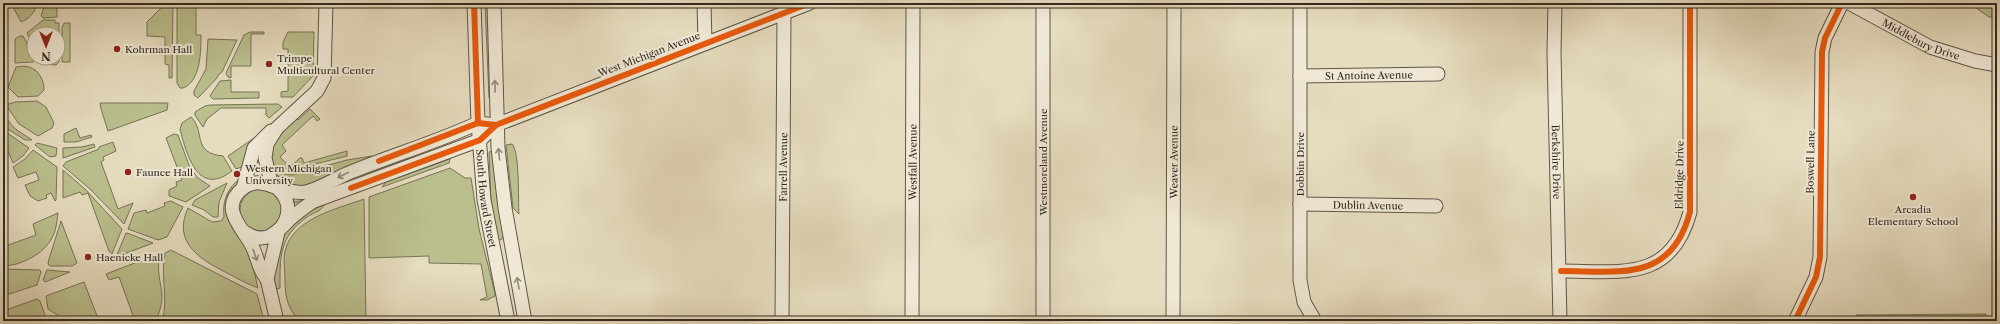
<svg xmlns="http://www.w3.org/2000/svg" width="2000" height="324" viewBox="0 0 2000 324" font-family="'Libre Caslon Text',serif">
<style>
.green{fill:#bbbf8e;stroke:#767457}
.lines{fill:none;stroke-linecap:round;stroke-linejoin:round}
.minor-casing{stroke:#5f5648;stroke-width:15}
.minor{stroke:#efe8d5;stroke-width:13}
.cycleway-casing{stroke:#efe8d5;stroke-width:8}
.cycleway{stroke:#e8590c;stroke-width:6}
.oneway{stroke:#90897a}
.poi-dot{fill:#8f2418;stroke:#efe8d5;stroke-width:1.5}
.labels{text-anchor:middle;stroke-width:4;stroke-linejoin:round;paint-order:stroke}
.street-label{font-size:10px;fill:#322a20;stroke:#efe8d5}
.poi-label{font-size:10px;fill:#322a20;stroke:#efe8d5;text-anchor:start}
</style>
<rect width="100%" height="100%" fill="#e6dcbf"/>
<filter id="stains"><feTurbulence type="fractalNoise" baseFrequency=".005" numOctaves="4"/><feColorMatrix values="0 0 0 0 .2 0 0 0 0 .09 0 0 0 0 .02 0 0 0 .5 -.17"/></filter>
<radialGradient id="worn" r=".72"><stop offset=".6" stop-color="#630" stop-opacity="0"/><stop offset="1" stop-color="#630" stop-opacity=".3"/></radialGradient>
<!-- green -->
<g class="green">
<path d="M11,3H37C35,13 30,18 21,22Z"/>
<path d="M45,3H57V17L43,18L41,16Z"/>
<path d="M166,3H173L172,78H169V65L165,64V37L147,36V22Z"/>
<path d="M177,3H196V35H201C201,50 201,81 183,88H180L177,83Z"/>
<path d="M485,3H487L492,97L489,98Z"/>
<path d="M1969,3H1997V17H1989Z"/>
<path d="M43,20H55V23H59V62L56,65L46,64L39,58H58V34H34V47L27,33Z"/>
<path d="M64,23H70V62H62V28Z"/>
<path d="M250,32H264V34H251V66H231V78L228,77L226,73L244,35Z"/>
<path d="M288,32H314L313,76L293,97H281V92L288,91V49H283V42Z"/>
<path d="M20,36H23L34,56L35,59L33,62L15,63V39Z"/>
<path d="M208,39L237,40L222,72L219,74L217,78L198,98L194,95V91L206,69Z"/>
<path d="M24,66C37,67 44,78 44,90L38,96L18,97L8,87L16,67Z"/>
<path d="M231,80V92H259V98L213,99L210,96L220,81Z"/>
<path d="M37,101L46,107L54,123L52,128L38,136L19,124L6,105L15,102Z"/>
<path d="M100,103H168L167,110L108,131L101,109Z"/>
<path d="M278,104L282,107L269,118L266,115V108H221L207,119L203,127L195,115V112L205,106L210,105Z"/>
<path d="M310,109L320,119L317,121L313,116L282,145L286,151L280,157L290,167L300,158H302L304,163L347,151V156L291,170L271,164L274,139L296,118L298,120Z"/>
<path d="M3,114L14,128L32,140H25L3,126Z"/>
<path d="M191,117C206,131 191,153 223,156L232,171C198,197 187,156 180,129L182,123Z"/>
<path d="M76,128L80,138L91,135L92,137L76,142H64V134Z"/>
<path d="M3,130L29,148L23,156L13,163L3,139Z"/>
<path d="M174,134L178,135L190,168L198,178L210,186L186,202L169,196V190L177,186L176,182L182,180L166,138Z"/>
<path d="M260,134L245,166L236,169L228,156Z"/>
<path d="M113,142L116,151L103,157L104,160L101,162L118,209L133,203L124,224L90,189L63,166L66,162L99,149V147Z"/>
<path d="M37,143L57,148L56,156L50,157L35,145Z"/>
<path d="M94,144L95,147L63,158V148L82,147Z"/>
<path d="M512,144C520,152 518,201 519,214L513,208L506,145Z"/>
<path d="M33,150L57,167L56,200L55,201L51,193L46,195L47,198L38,201L30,196L25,185L39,180L36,172L18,178L13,167L25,159Z"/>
<path d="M492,151L503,237L501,240L497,239L491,203L489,152Z"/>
<path d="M417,153L394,166L295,203L292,197Z"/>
<path d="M372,156L312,184L296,187V185C285,183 278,178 272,168L285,174L292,175L347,160Z"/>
<path d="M450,159L449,163L382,187L386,182Z"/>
<path d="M450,168L465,178H471L479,229L495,293V296L487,300H480L487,297L481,264L429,263V256L369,258V197Z"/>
<path d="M63,170L85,189L122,229L112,254L109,251L88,193L82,195L80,192L63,198Z"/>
<path d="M241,178L227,211C228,228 241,237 248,252C253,263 255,276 258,288C247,284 237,278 227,273C200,259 172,243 188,208L212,222L221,221L224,217C222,200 228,187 241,178Z"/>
<path d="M227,183L219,202L218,217H213L204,210L192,205L195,200Z"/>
<circle cx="261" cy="210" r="21"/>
<path d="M364,199L366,321H299C287,307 285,296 285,279C285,270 283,259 285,251C293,218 337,209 364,199Z"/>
<path d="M171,201L183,207L167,237L158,240L128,229L134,213L146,210L147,213L165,206L164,203Z"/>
<path d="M324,205C321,212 314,212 307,217C279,237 280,256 280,288L275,290C275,282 272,273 273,265C277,237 298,214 324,205Z"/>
<path d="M58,213C57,221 56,231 52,238C44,254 20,266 3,266V247L36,235L33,224Z"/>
<path d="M61,221L77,263L72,266H50L48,264L49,259Z"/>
<path d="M126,233H127L153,243L116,257Z"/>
<path d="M171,250L257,294L264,321H162C169,298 160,277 165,253Z"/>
<path d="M158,254L160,255C156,269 161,282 162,296C162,305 159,313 156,321H135L119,277L109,280L106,274Z"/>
<path d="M3,269L40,270L41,272L37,285L3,296Z"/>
<path d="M47,270L70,272L45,282L43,280Z"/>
<path d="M84,282L99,321H67L48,309L46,296Z"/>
<path d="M37,299L40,301L47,321H3V311Z"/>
<path d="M1986,314V321H1856V315Z"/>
</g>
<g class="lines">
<defs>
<g id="minor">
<path id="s1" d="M474,3L478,123L484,200L508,321"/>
<path d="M494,3L498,148L505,208L525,321"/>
<path d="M704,3L705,43"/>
<path d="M1043,3V321"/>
<path d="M1300,3V280L1304,302L1315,321"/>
<path id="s2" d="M1555,3L1554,52L1560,321"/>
<path id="s3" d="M1849,3L1930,47L1975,61L1997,65"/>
<path id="s4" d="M1300,76L1438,74"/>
<path d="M272,186L265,158L267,144L277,128L317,91L324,78L326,3"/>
<path d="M243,188L254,148L271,131"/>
<path d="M278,189C289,199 291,212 283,225"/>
<path id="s5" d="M1300,204L1436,206"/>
<path d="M243,231C265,247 276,233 291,218C298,212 305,207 312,202L480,140L496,125L810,3"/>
<path d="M1561,271C1620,271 1671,283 1690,212V3"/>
<path d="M267,279C258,269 258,258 252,246C243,228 218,208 243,188C262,173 283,196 306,192C322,188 336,178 351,172C393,155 437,142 478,123L496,125"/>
<path d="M277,321L267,279L278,232"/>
<path id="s6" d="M782,321L784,12"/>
<path id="s7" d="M912,321L913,3"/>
<path id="s8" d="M1173,321L1174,3"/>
<path d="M1795,321L1816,277L1820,257L1822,52L1825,38L1842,3"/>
</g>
</defs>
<!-- minor casing -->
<use href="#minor" class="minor-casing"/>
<!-- minor -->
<use href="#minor" class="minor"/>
<defs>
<g id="cycleway">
<path d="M474,3L478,123"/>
<path d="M379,161L478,123L496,125"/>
<path d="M351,188L480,140L496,125L810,3"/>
<path d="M1561,271C1620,271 1671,283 1690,212V3"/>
<path d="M1795,321L1816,277L1820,257L1822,52L1825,38L1842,3"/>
</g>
</defs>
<!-- cycleway casing -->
<use href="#cycleway" class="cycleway-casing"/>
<!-- cycleway -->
<use href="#cycleway" class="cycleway"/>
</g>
<!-- one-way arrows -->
<defs><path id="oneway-shaft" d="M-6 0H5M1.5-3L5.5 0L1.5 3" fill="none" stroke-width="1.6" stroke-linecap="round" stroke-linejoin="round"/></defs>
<g class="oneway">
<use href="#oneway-shaft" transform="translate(495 86) rotate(-91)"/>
<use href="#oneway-shaft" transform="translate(499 154) rotate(-96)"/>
<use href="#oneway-shaft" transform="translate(343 175) rotate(154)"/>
<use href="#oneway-shaft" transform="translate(255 255) rotate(71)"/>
<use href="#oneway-shaft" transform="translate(518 283) rotate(-100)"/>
</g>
<!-- markers -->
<g class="poi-dot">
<circle cx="117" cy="49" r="4"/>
<circle cx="269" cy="64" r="4"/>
<circle cx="128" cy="172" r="4"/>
<circle cx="237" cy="174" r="4"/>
<circle cx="1913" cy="197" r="4"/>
<circle cx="88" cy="257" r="4"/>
</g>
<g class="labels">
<!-- street labels -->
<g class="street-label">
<text dy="4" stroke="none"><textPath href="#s3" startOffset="81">Middlebury Drive</textPath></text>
<text transform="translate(649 54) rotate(-21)" y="4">West Michigan Avenue</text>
<text dy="4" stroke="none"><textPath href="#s4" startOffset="69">St Antoine Avenue</textPath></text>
<text dy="4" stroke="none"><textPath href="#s7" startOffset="159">Westfall Avenue</textPath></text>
<text transform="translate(1043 162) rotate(-90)" y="4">Westmoreland Avenue</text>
<text dy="4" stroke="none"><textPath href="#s8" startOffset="159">Weaver Avenue</textPath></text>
<text dy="4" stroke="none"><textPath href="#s2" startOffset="159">Berkshire Drive</textPath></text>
<text transform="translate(1810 162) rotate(-89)" y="4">Boswell Lane</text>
<text transform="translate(1300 164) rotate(-90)" y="4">Dobbin Drive</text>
<text dy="4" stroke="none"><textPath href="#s6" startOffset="154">Farrell Avenue</textPath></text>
<text transform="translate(1679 175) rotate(-89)" y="4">Eldridge Drive</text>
<text dy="4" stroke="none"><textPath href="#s1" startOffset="196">South Howard Street</textPath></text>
<text dy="4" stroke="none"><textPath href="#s5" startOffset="68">Dublin Avenue</textPath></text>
</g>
<!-- poi labels -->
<g class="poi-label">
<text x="125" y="53">Kohrman Hall</text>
<text x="277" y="62">Trimpe<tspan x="277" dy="12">Multicultural Center</tspan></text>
<text x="245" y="172">Western Michigan<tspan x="245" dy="12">University</tspan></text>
<text x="136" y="176">Faunce Hall</text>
<text x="1913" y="213" text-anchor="middle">Arcadia<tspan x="1913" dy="12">Elementary School</tspan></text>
<text x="96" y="261">Haenicke Hall</text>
</g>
</g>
<!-- margin -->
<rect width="2000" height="324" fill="none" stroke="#e6dcbf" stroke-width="16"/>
<rect x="4" y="4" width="1992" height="316" fill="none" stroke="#322a20" stroke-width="2"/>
<rect x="8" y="8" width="1984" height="308" fill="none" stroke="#322a20"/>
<!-- north arrow -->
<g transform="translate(46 46) rotate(180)"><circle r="19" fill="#efe8d5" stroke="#a39c8d"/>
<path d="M0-3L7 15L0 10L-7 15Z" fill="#8f2418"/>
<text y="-6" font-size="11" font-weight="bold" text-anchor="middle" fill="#322a20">N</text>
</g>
<rect width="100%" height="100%" filter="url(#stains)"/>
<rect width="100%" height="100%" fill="url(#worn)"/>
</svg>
